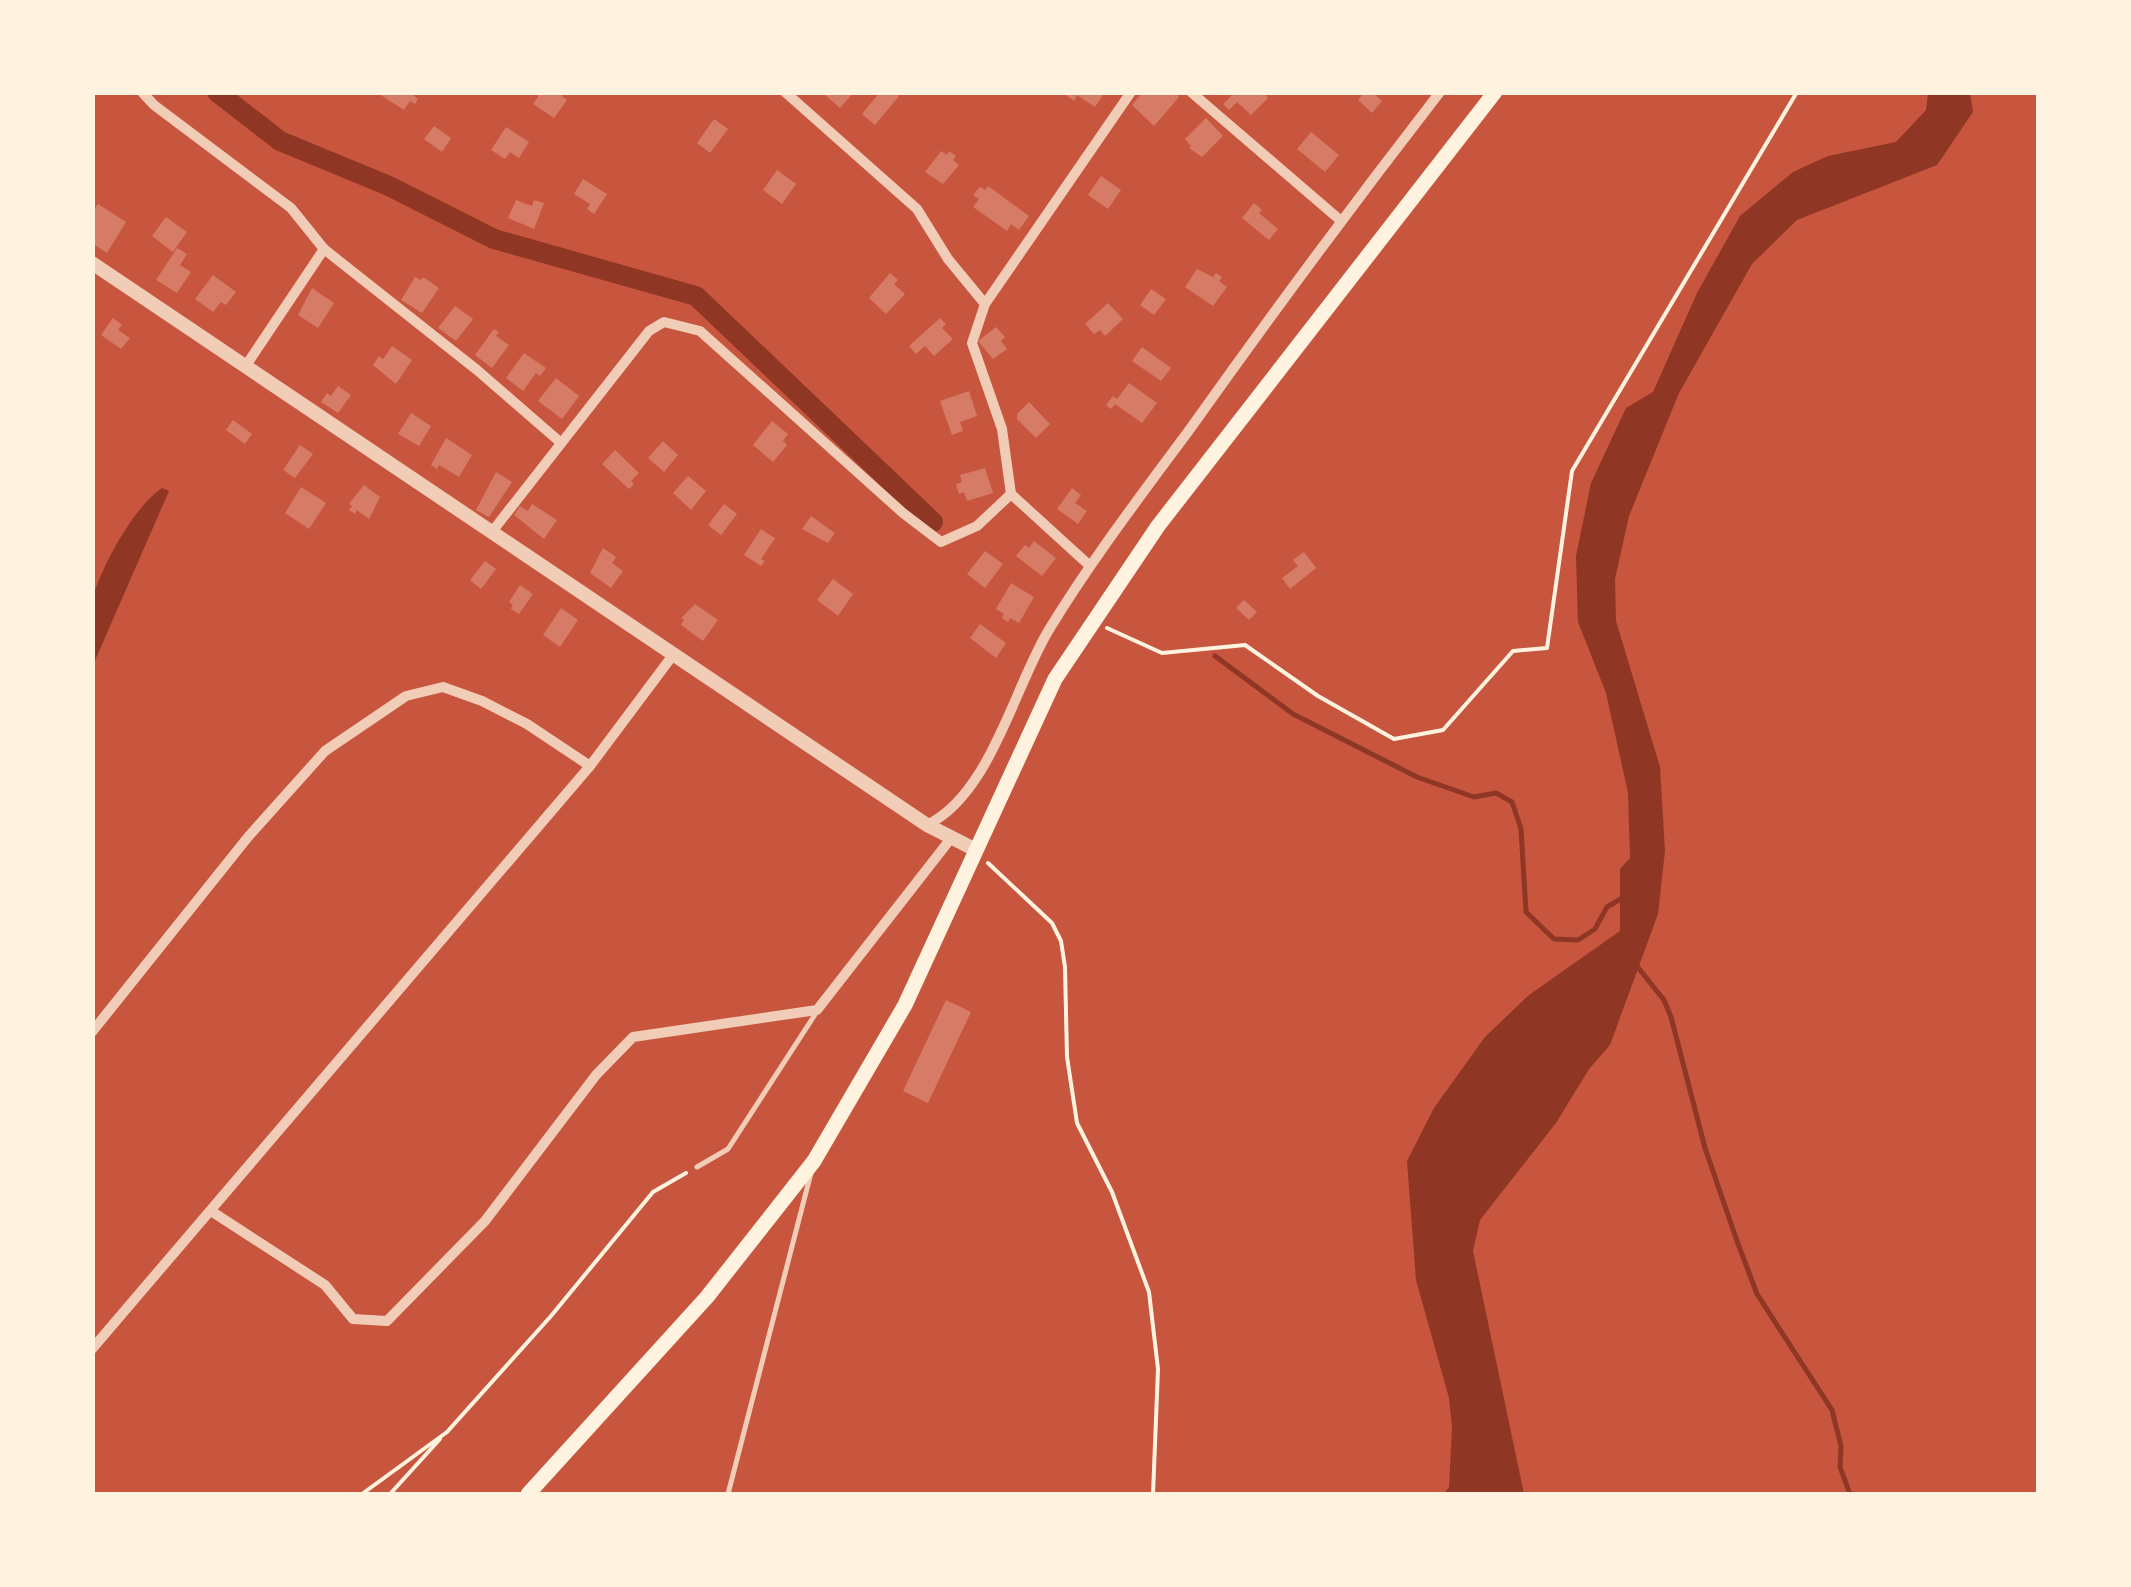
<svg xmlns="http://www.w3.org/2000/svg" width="2131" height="1587" viewBox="0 0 2131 1587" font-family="'Libre Baskerville',serif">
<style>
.water{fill:#8f3625}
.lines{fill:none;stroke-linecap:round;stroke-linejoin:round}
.stream{stroke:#8f3625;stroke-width:5}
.canal{stroke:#8f3625;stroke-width:20}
.building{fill:#d67c66}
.path{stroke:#fff3e0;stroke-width:4}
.service{stroke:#f1ccb7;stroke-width:5}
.minor{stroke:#f1ccb7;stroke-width:10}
.tertiary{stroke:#f1ccb7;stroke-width:14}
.secondary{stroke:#fff3e0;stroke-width:15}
</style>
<rect width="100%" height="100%" fill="#c8553d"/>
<!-- water -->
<g class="water">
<path d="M1928,93H1970L1973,112L1937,165L1797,220L1752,264L1679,393L1629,516L1615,579L1616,621L1660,767L1665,851L1658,914L1610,1045L1589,1069L1556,1123L1480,1220L1473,1251L1524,1494H1444L1449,1487L1452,1428L1449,1398L1416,1280L1407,1161L1434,1108L1485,1037L1529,995L1620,931V869L1630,858L1628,793L1606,693L1578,622L1576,556L1591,483L1626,408L1653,392L1697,293L1740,216L1793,172L1828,156L1896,142L1926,110Z"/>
<path d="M162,488L169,491L93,665C92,643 88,614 94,594C104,562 135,506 162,488Z"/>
</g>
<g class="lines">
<!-- stream -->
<g class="stream">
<path d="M1215,656L1293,714L1417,777L1474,797L1496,793L1512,802L1521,829L1526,912L1554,939L1578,940L1595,929L1607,907L1624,897"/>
<path d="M1636,965L1664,1000L1671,1017L1705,1148L1737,1241L1757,1294L1832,1410L1841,1446L1840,1467L1850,1494"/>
</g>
<!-- canal -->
<path class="canal" d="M217,92L280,141L389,186L494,239L696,296L933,522"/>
</g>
<!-- building -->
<g class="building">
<path d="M376,92H409L418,99L415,104L410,101L404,110Z"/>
<path d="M537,92H557L567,100L554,118L533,104L538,97Z"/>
<path d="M822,92H854L840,108Z"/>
<path d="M880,92H895L899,96L875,125L862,114Z"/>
<path d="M1062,92H1105L1095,107L1077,95L1074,101Z"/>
<path d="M1143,92H1174L1179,97L1154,126L1132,105Z"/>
<path d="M1241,92H1263L1268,98L1251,115L1237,102L1229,110L1223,104L1234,93L1237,96Z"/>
<path d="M1364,92H1372L1382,101L1372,113L1358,100Z"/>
<path d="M1206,118L1223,136L1202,157L1189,148L1191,146L1185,139Z"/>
<path d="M714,119L728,129L710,153L697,143Z"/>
<path d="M434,126L451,138L442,152L424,139Z"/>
<path d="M506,127L529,142L519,158L510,152L505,159L491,150Z"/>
<path d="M1311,132L1339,155L1325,172L1297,149Z"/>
<path d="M941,151L947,155L949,151L956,156L953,160L959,165L943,184L925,172Z"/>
<path d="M777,170L796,184L782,204L763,190Z"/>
<path d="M1101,176L1121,190L1108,209L1088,195Z"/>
<path d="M583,179L607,194L594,214L587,209L590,204L574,194Z"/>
<path d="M988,186L1029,216L1019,230L1011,224L1007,231L973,207L979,199L973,195L980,187L985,190Z"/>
<path d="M516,200L532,206L534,200L544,203L534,229L508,218Z"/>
<path d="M1254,203L1262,210L1259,213L1278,229L1269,240L1242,218Z"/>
<path d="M98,204L126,222L107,253L92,243V212Z"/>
<path d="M166,217L187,232L173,252L152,236Z"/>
<path d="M177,248L187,254L180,265L191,272L177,293L156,280Z"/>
<path d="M1197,269L1213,277L1216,273L1222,277L1219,281L1227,287L1213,306L1185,287Z"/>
<path d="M890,273L898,280L894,284L905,294L886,314L869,298Z"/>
<path d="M213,275L236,292L226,305L221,302L213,312L195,299Z"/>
<path d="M415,277L421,280L423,277L439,288L422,313L401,300Z"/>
<path d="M312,288L334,303L318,328L298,315Z"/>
<path d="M1151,289L1166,299L1154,315L1140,305Z"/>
<path d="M1108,303L1123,319L1105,336L1100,330L1094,334L1085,324Z"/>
<path d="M455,306L473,319L456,341L438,328Z"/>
<path d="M113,318L122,325L118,330L130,338L121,349L101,335Z"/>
<path d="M940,318L946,324L942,328L953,339L934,356L925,346L916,354L909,346Z"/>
<path d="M996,327L1005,337L1001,341L1007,349L993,359L978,341Z"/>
<path d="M494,329L499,332L496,336L509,345L492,368L475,355Z"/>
<path d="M392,346L412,360L396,384L373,365L379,356L383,359Z"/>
<path d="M1142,347L1171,368L1161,381L1132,361Z"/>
<path d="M524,353L546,368L540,376L536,373L523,391L506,378Z"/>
<path d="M556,378L579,396L562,419L538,401Z"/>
<path d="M1129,383L1157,403L1142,423L1115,404L1111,409L1106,405L1113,396L1117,399Z"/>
<path d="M338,386L351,395L338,413L321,402L327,393L331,396Z"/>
<path d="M969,391L977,416L960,422L963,431L952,435L940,401Z"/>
<path d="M1029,402L1050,424L1036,438L1017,419V414Z"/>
<path d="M411,413L431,426L419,446L398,434Z"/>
<path d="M233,420L252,434L245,444L226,430Z"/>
<path d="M772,421L788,434L783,441L787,445L773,462L753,445Z"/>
<path d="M446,438L472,455L459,477L439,465L437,469L431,465Z"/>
<path d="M663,441L678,455L664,472L648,458Z"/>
<path d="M300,445L313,454L295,478L283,470Z"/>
<path d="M615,450L639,473L631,481L634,484L629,489L602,464Z"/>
<path d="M985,468L993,493L967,501L964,492L959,494L956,484L962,482L960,475Z"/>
<path d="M496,472L512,482L489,517L476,510Z"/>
<path d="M688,476L706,491L691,510L673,493Z"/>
<path d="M364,485L380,497L369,519L357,510L355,514L349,510L352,506L349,504Z"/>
<path d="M301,487L326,503L309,529L285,513Z"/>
<path d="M1072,488L1081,495L1075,503L1087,511L1078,524L1057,509Z"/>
<path d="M532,504L557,520L544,539L514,515L520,506L528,511Z"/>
<path d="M724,504L737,514L721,535L708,525Z"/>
<path d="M811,516L835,533L828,543L802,529Z"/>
<path d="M761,529L775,538L761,559L765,561L761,566L744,555Z"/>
<path d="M1034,541L1056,558L1042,576L1016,556L1025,545L1029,548Z"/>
<path d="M603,548L616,557L612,563L623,571L611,588L590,573Z"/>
<path d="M985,551L1003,564L985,588L967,574Z"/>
<path d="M1304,552L1316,568L1290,589L1282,578L1298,566L1293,560Z"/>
<path d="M485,561L496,569L481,589L470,580Z"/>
<path d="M833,579L853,594L838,616L817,600Z"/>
<path d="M1011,583L1034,597L1019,623L1010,618L1008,622L1002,618L1004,614L996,609Z"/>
<path d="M520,585L533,594L519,614L511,609L513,605L509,602Z"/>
<path d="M1244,600L1257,612L1249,620L1236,608Z"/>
<path d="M695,604L718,620L703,641L681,625L684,620L681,618Z"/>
<path d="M561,608L578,620L560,647L543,635Z"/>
<path d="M980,624L1006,643L996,658L970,638Z"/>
<path d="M946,1000L971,1012L928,1103L903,1091Z"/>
</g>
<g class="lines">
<!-- path -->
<g class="path">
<path d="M1107,628L1162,653L1245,645L1318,696L1394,739L1443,730L1513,651L1547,648L1572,471L1797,92"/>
<path d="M988,863L1052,923L1061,941L1065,967L1067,1057L1077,1123L1112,1192L1149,1292L1158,1369L1153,1494"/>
<path d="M362,1494L447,1432L551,1316L653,1192L686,1173"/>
<path d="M390,1494L440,1439"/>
</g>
<!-- service -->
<g class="service">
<path d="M697,1167L728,1149L816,1013"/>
<path d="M728,1494L811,1173"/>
</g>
<!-- minor -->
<g class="minor">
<path d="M142,92L154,105L291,208L324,249L477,370L560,442"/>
<path d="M785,92L917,209L948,259L985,304"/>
<path d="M1191,92L1340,220"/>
<path d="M245,367L324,249"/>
<path d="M1011,494L1002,429L972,343L985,304L1131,92"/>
<path d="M1011,494L1090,566"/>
<path d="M491,533L649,331L664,322L700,331L903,513L941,542L977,526L1011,494"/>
<path d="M927,825C991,794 1014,686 1050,628C1092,559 1142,494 1190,429C1271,315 1354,203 1440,92"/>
<path d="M92,1032L248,837L325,751L406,696L443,687L482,701L527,724L590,766"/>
<path d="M211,1211L325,1285L353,1319L387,1321L485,1221L596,1075L633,1037L817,1010L952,837"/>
<path d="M92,1349L590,766L673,655"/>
</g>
<!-- tertiary -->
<path class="tertiary" d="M92,263L927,825L974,849"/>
<!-- secondary -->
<path class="secondary" d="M528,1494L707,1297L814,1161L905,1005L1055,679L1158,526L1495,92"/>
</g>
<!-- border -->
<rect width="2131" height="1587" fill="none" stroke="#fff3e0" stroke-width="190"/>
</svg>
